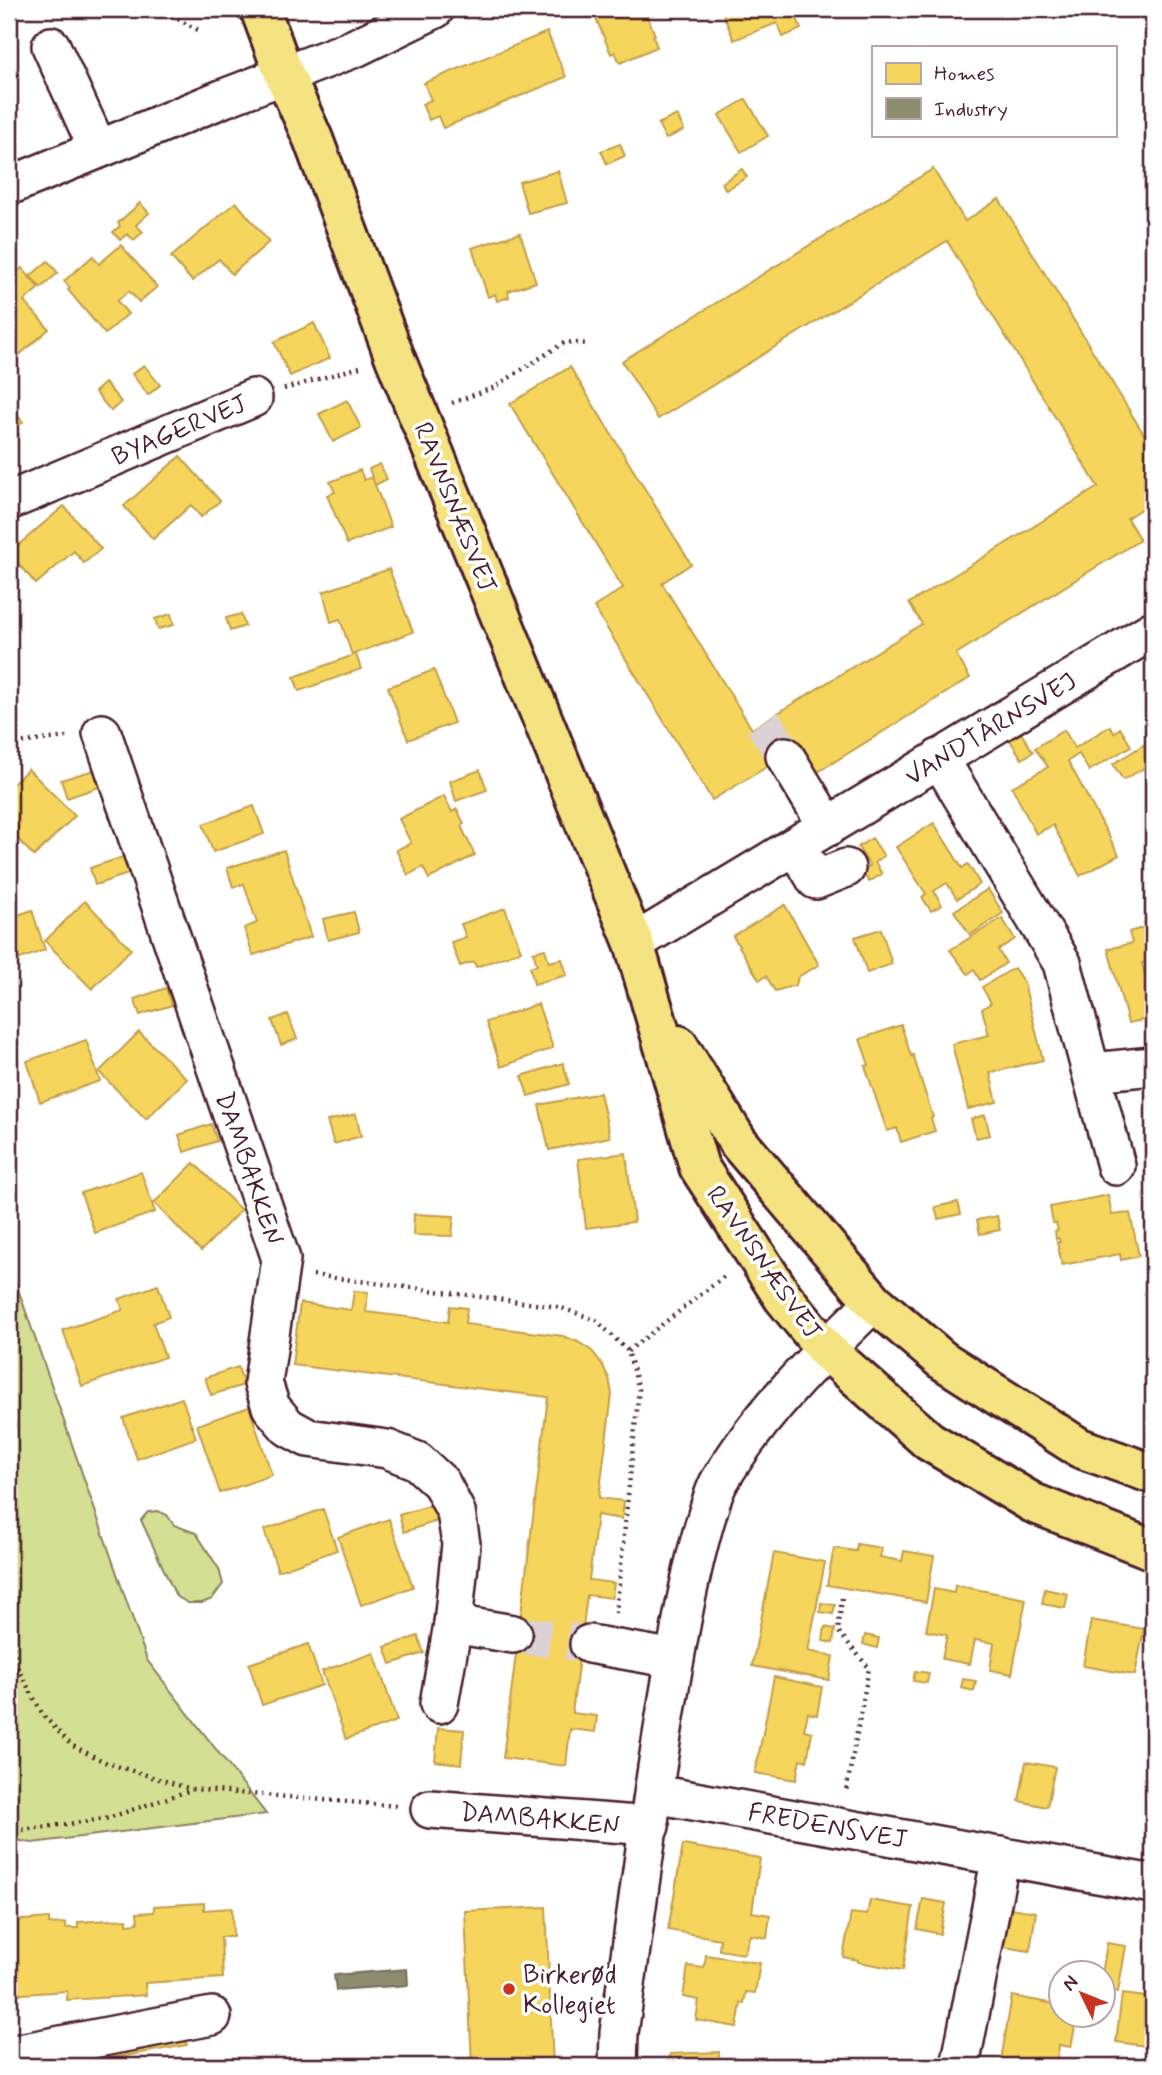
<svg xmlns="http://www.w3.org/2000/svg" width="1162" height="2075" viewBox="0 0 1162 2075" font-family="Mynerve,sans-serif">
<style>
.green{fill:#d3df92;stroke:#8e7f5e;stroke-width:2}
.homes{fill:#f6d55c;stroke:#c29e4d;stroke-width:2}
.industry{fill:#8c8c6e;stroke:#786b5a;stroke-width:2}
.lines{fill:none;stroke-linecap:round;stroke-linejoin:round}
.minor-tunnel{stroke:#dbd2d5;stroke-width:37;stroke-dasharray:37 18;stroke-linecap:butt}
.minor-casing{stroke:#4a1f2b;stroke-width:42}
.major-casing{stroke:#4a1f2b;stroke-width:44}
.path{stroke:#4a1f2b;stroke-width:4.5;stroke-dasharray:2 5;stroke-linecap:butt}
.minor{stroke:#fff;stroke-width:37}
.major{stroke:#f5e382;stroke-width:38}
.poi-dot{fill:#c8321e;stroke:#fff;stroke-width:2.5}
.labels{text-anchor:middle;stroke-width:7;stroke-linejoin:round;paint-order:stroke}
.street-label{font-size:26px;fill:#4a1f2b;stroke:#fff}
.poi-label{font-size:26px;fill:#4a1f2b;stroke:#fff;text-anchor:start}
</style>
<rect width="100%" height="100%" fill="#fff"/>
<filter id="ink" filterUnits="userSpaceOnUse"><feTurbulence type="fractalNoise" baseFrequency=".0143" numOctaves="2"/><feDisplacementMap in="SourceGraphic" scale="14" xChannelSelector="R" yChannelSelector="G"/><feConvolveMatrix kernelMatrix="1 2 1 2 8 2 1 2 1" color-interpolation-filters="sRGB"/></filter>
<g filter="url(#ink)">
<!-- green -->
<g class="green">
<path d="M9,1263L147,1660L266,1814L32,1843L9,1839Z"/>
<path d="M158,1511L167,1515L174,1525L196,1533L219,1569L223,1584L212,1599L202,1603H188L176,1596L141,1520L148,1512Z"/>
</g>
<!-- homes -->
<g class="homes">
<path d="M592,9H644L655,35L653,36L657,47L620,63L615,52L611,54Z"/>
<path d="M721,9H811L796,15L801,29L783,37L777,23L734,40Z"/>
<path d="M547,32L566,77L443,128L438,116L429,120L422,104L431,100L424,83Z"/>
<path d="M746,99L768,136L741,152L719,115Z"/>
<path d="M677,115L684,130L666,139L658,124Z"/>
<path d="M620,144L625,156L607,164L601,151Z"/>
<path d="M742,169L747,177L726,190L722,183Z"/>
<path d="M933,169L965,221L999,199L1153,449V501L1127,518L1140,540L956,654L970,678L808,778L785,756L712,800L594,607L623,588L510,404L570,367L691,564L662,583L752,729L922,624L909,603L1098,487L947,241L658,419L622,361Z"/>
<path d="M558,171L567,203L528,213L519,182Z"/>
<path d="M236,202L269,242L232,274L219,259L192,281L171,257Z"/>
<path d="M140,203L149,213L136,225L143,232L134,240L127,234L120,240L113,232L120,226L118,223Z"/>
<path d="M520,233L536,282L508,291L509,297L497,301L495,294L488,297L472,248Z"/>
<path d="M121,245L157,287L139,302L129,291L117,301L128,314L105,334L68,290L70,288L64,281L93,256L99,264Z"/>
<path d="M48,261L58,273L41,288L30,276Z"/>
<path d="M22,268L39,288L24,301L49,329L9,364V279Z"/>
<path d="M314,323L330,358L290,376L274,342Z"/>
<path d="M144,365L160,385L148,395L132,374Z"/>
<path d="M105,383L121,402L111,411L95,392Z"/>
<path d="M347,400L361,428L333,442L319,414Z"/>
<path d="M9,406L23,422L14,430L19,435L9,444Z"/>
<path d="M180,456L220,501L201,517L191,505L153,539L124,506Z"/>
<path d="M380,464L387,479L375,485L369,469Z"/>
<path d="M360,470L364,480L372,477L391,527L347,544L327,495L335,492L330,482Z"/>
<path d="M64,506L101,549L84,563L74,551L36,584L9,553Z"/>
<path d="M389,569L413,632L352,655L340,619L331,622L323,592Z"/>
<path d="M171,614L174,625L158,629L155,619Z"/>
<path d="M241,614L245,626L230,631L226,618Z"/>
<path d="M356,654L361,669L299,691L294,677Z"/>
<path d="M434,670L454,723L408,740L388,687Z"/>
<path d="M1110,726L1114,733L1120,728L1131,746L1089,771L1079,754L1068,761L1119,855L1080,876L1053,825L1036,834L1012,787L1048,767L1035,748L1064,730L1075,748Z"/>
<path d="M1021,733L1033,752L1022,759L1010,740Z"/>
<path d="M1153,739V783L1144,768L1123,780L1113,764Z"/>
<path d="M28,769L75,816L34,856L9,830V788Z"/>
<path d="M94,770L99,787L67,798L61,780Z"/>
<path d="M480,770L487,790L456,801L450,781Z"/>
<path d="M444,796L452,812L457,809L464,824L461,826L475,855L429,879L423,867L408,875L396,850L411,843L399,819Z"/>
<path d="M254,806L264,834L213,852L203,824Z"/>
<path d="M934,823L962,868L968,864L980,884L957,899L947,883L934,891L942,905L931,911L922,897L926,894L896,847Z"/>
<path d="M872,838L884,856L875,862L882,874L869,882L862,871L870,866L858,847Z"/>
<path d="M284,850L311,937L253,955L244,928L257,923L244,884L233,887L227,868Z"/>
<path d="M123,857L128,874L95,885L90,868Z"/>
<path d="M988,889L1003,913L970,935L954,911Z"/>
<path d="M85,901L131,949L92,989L45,941Z"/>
<path d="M785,905L819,965L798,977L796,985L775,991L766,976L759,980L733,936Z"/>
<path d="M505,908L521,951L476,967L474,962L460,966L451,942L466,937L461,924Z"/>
<path d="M32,910L45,950L9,963V918Z"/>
<path d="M354,912L359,932L328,940L323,919Z"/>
<path d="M1002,918L1015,939L998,950L1006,963L980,980L974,970L968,974L950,950Z"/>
<path d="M1153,920V960L1142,963L1153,1007V1018L1128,1023L1108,949L1132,943L1129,932L1146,927L1144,922Z"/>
<path d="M881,929L892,964L867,973L855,937Z"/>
<path d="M545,949L549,962L562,959L567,975L534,984L530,967L537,965L533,952Z"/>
<path d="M1014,968L1024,983L1043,1060L990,1073L997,1102L968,1109L952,1044L989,1035L982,1009L991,1003L982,987Z"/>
<path d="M166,988L172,1005L140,1015L134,999Z"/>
<path d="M538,1004L553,1048L501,1067L486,1022Z"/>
<path d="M288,1014L297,1039L281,1045L272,1020Z"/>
<path d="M901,1025L911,1056L913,1055L933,1117L931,1118L935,1131L901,1142L897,1128L887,1131L865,1066L869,1065L860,1039Z"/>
<path d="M139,1032L187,1079L146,1119L99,1072Z"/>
<path d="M86,1040L100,1081L40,1102L27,1061Z"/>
<path d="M563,1063L569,1084L528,1096L522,1076Z"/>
<path d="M600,1093L610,1137L549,1150L539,1105Z"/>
<path d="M356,1114L361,1136L334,1144L327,1121Z"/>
<path d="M985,1115L990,1135L976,1138L971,1119Z"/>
<path d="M211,1124L217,1141L184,1152L179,1135Z"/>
<path d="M626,1153L634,1222L586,1228L578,1159Z"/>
<path d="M194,1163L241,1210L201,1251L154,1203Z"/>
<path d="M141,1172L155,1212L95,1233L81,1193Z"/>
<path d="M1108,1195L1112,1215L1130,1213L1139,1256L1121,1260L1120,1254L1062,1265L1057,1242H1060L1059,1238L1056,1239L1055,1231L1058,1230L1056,1223H1053L1050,1207Z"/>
<path d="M958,1202L961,1214L938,1219L935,1207Z"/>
<path d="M414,1214L454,1216L452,1236L413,1235Z"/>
<path d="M997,1216L1000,1230L980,1234L977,1220Z"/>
<path d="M158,1285L169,1317L153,1323L165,1357L82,1386L63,1330L123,1310L119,1299Z"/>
<path d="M354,1291L368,1292L366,1312L448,1322L450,1306L467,1308L465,1324L563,1336L578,1342L592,1351L602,1364L609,1378L612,1394L599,1498L624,1501L622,1519L597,1515L589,1580L614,1583L612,1598L587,1595L572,1713L597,1716L595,1732L570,1729L566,1766L503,1758L548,1397L292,1365L300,1303L351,1310Z"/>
<path d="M238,1367L244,1385L211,1395L205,1378Z"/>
<path d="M182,1398L196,1438L137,1459L123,1418Z"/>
<path d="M249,1407L272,1475L220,1493L197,1425Z"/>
<path d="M432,1505L437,1521L404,1532L399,1515Z"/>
<path d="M323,1509L337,1550L278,1571L264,1530Z"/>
<path d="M389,1519L413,1587L361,1605L338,1537Z"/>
<path d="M857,1544L882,1548L880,1557L902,1561L904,1551L934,1556L926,1602L827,1585L834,1548L856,1551Z"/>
<path d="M774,1553L825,1562L808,1651L833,1656L829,1680L752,1666Z"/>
<path d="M955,1585L1026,1599L1012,1674L990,1670L994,1643L975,1640L970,1664L942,1659L947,1635L926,1631L934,1589L954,1593Z"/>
<path d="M1045,1589L1068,1594L1065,1608L1042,1604Z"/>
<path d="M821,1603L835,1605L833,1614L820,1612Z"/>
<path d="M1091,1620L1144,1629L1135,1675L1083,1666Z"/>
<path d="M825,1627L835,1629L833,1643L823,1641Z"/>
<path d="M865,1635L879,1638L877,1648L863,1644Z"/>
<path d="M418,1636L424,1653L391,1664L385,1647Z"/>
<path d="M308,1644L322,1685L262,1705L249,1664Z"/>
<path d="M374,1653L397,1721L346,1739L322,1671Z"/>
<path d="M915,1671L929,1673L927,1683L913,1681Z"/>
<path d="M774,1677L822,1687L817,1715L808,1713L804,1730L812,1732L807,1761L800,1759L796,1780L755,1773Z"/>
<path d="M963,1679L976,1681L974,1691L961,1688Z"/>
<path d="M438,1728L464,1730L461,1764L435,1761Z"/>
<path d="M1026,1762L1055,1767L1047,1807L1019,1801Z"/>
<path d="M683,1845L760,1858L752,1912L770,1915L767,1938L750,1935L744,1954L719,1950L720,1939L668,1930Z"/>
<path d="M923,1899L946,1903L940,1934L917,1929Z"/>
<path d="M870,1900L913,1907L903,1970L858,1962V1960L843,1957L851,1913L867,1915Z"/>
<path d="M204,1903V1910L232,1908L233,1937H221L223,1978L145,1983L146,1995L67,2000V1991L9,1995V1921L49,1918V1924L66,1923V1928H78V1922L127,1919V1924L138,1923L137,1913L154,1912V1906Z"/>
<path d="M546,1907L553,2066H472L465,1911Z"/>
<path d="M1003,1907L1036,1912L1030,1951L997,1946Z"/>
<path d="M1107,1943L1126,1946L1118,1992L1102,1989V1974Z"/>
<path d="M706,1955L760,1963L755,1993L746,1992L744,2004L741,2003L737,2027L696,2020L699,2000L683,1997L688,1966L704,1968Z"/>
<path d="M1122,1994L1153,1998V2047L1116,2042Z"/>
<path d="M1012,1996L1060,2005V2016H1077L1071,2047L1059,2045L1056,2066H1000Z"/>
<path d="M185,2035L187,2045L68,2066H12Z"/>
<path d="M719,2052V2066H670V2054Z"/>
</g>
<!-- industry -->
<path class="industry" d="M407,1969L408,1985L336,1990L334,1975Z"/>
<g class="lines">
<!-- minor-tunnel -->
<g class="minor-tunnel">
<path d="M763,722L785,756"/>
<path d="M513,1634L589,1644"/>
</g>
<defs>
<g id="minor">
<path d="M51,46L98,149"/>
<path d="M9,186L224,98L355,48L435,9"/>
<path d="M9,501L253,398"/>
<path d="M102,733L281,1259L263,1383L271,1407L288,1427L308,1438L387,1449L417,1461L441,1483L456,1512L461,1544L453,1624L439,1704"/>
<path d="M785,756L828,827"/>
<path d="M939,758L1062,963L1116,1166"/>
<path d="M796,846L816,880L846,868"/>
<path d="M634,943L1153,630"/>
<path d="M1092,1072L1153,1066"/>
<path d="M453,1624L513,1634"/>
<path d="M589,1644L675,1659"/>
<path d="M655,1794L1153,1884"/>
<path d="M430,1809L650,1826"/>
<path d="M9,2055L212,2016"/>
<path d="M618,2066L619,2033C639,1896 656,1757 682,1620C689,1584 697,1547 708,1512C711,1502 714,1491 719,1482C759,1414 817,1357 874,1302"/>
<path d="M960,2066L1001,1856"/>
</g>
<g id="major">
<path d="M260,9L284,74L313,139L395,358L634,943L699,1167L783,1297L825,1349L929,1441L1033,1503L1153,1550"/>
<path d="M678,1045L738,1142L874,1302L942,1360L1080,1448L1153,1474"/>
</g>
</defs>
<!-- minor casing -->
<use href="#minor" class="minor-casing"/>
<!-- major casing -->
<use href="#major" class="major-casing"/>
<!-- path -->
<g class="path">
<path d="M159,9L202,32"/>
<path d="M284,389L360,367"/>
<path d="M452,403L495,387L565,342L588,344"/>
<path d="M9,744L67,737"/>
<path d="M313,1275L559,1307L596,1320L628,1351L639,1389L616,1613"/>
<path d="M628,1351L726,1275"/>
<path d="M842,1598L838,1631L869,1668L846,1792"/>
<path d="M9,1619L17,1667L43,1715L71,1745L107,1763L191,1789L397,1806"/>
<path d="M9,1680L17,1667"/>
<path d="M9,1826L22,1830L105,1819L191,1790"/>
</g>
<!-- minor -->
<use href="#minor" class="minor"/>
<!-- major -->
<use href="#major" class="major"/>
</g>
</g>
<!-- markers -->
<circle class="poi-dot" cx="509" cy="1989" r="7"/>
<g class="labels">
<!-- street labels -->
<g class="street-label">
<text transform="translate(179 429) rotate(-23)" y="9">BYAGERVEJ</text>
<text transform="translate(456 507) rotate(68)" y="9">RAVNSNÆSVEJ</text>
<text transform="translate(990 728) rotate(-31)" y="9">VANDTÅRNSVEJ</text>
<text transform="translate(250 1168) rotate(71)" y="9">DAMBAKKEN</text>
<text transform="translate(765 1262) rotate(55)" y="9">RAVNSNÆSVEJ</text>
<text transform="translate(540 1818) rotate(5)" y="9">DAMBAKKEN</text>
<text transform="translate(828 1825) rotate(10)" y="9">FREDENSVEJ</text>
</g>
<!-- poi labels -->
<g class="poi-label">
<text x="523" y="1983">Birkerød<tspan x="523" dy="30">Kollegiet</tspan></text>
</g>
</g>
<!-- margin -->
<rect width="1162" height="2075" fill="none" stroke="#fff" stroke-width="35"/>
<rect x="18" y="18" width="1127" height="2040" fill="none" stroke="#4a1f2b" stroke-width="2.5" filter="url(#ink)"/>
<!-- legend -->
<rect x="872" y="46" width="245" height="91" fill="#ffffff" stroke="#b7a5aa" stroke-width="2"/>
<rect x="886" y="63" width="35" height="21" fill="#f6d55c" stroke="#b7a5aa" stroke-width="2"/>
<text x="934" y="80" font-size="21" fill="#4a1f2b">Homes</text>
<rect x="886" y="98" width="35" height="21" fill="#8c8c6e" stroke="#b7a5aa" stroke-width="2"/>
<text x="934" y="116" font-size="21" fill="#4a1f2b">Industry</text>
<!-- north arrow -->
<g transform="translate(1082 1994) rotate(313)"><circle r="33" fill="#ffffff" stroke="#b7a5aa" stroke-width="2"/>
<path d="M0-5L12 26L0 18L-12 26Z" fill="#c8321e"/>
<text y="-10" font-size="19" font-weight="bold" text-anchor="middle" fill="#4a1f2b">N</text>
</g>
</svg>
